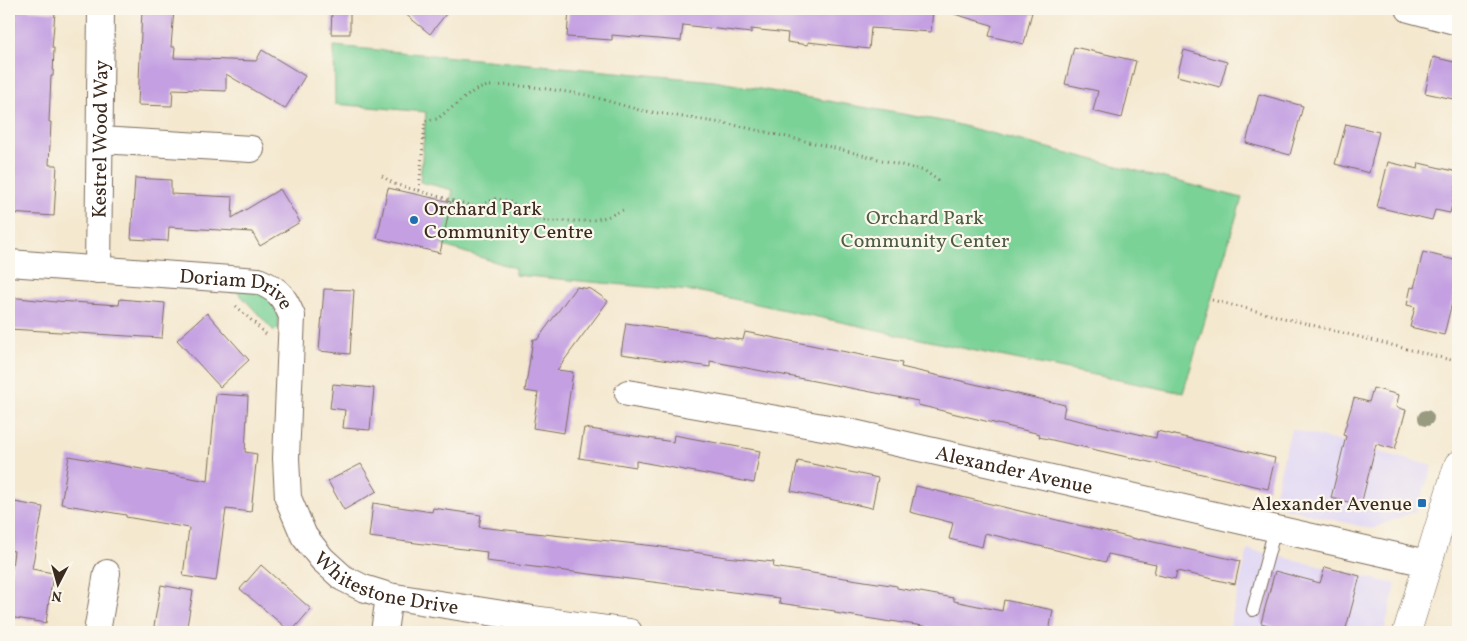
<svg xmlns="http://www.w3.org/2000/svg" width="1467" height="641" viewBox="0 0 1467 641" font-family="Vollkorn,serif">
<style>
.built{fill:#dfd5f5}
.green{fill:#7ad297;stroke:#5a7e5a}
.building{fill:#c4a0e2}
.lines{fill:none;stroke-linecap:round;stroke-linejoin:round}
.lane-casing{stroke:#7c6c5c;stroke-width:14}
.street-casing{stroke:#7c6c5c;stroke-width:28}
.secondary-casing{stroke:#7c6c5c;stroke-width:29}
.path{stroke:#7c6c5c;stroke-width:3;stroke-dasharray:1 4;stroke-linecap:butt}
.lane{stroke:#fff;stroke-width:12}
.street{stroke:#fff;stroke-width:26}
.secondary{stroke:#fff;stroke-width:28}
.tree{fill:#999b81}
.poi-dot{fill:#1f6fb2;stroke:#fbf7ec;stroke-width:2}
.labels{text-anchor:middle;stroke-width:4.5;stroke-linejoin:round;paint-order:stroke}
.street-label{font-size:20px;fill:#3b2a1e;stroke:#fbf7ec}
.poi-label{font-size:20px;fill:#3b2a1e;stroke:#fbf7ec;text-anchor:start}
.park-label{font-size:20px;fill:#4e5c42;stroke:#fbf7ec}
</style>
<rect width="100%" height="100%" fill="#fbf7ec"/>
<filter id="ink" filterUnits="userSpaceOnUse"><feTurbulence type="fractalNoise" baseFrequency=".02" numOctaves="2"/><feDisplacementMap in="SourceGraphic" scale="10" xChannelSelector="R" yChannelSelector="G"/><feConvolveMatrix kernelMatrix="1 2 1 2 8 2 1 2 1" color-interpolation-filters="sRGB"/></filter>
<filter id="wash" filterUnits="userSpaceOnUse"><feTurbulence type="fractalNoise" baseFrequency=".0096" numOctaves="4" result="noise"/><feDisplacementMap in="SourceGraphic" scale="20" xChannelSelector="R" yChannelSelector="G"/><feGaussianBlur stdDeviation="1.12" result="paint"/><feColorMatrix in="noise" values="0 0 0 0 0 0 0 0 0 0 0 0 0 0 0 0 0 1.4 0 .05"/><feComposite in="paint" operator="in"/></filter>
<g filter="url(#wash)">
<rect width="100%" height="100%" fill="#f4e8cf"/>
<!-- built -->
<g class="built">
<path d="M1291,429L1433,466L1416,511L1372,529L1272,505Z"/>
<path d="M1248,549L1396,584L1384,632H1261L1230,625Z"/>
</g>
<!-- green -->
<g class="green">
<path d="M334,46L714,81L948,122L1242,198L1183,393L990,354L701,292L515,275V268L441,245L453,190L420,182L426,112L335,104Z"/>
<path d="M234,288L262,292L277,308L279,328L274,331Z"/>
</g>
<g id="blocks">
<!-- building -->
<g class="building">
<path d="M15,9L55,12L52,48H54L53,76H51L49,122H51L49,165H57L54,216L9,213V46H12Z"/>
<path d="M142,9H174L171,47H175L174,58L256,61L262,50L305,76L285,109L226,74V91L173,89L172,106L138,105Z"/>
<path d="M332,9H350V34H331Z"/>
<path d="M399,9H450L430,34Z"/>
<path d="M569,9H933L931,32L871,28L869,49L808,42V45L787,42L788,33L751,29V33L683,25L681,41L612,35V40L567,37Z"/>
<path d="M955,9H1019L1032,12L1024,44L989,36L992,25L954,14Z"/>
<path d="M1074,47L1136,61L1122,118L1093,111L1098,91L1065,84Z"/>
<path d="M1184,50L1227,62L1220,87L1177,76Z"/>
<path d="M1433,57L1458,63V100L1425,93Z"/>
<path d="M1259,94L1303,106L1290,155L1246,143Z"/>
<path d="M1346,124L1379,132L1369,173L1335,164Z"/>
<path d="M1388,162L1418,169L1419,163L1458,172V179L1450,213L1435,210L1432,220L1377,207Z"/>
<path d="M135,178L171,180V194L233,197L232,218L280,189L300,222L260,246L252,232L169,227L168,241L131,239Z"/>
<path d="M388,188L451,202L440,253L377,238Z"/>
<path d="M1423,252L1458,261V278L1444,335L1410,327L1415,307L1407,305L1411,287L1414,288Z"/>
<path d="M576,287L591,289L608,301L557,370L573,372L564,433L533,428L538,393L525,391L533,339L537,340Z"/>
<path d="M324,289L354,290L350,354L319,351Z"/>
<path d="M9,297L56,302V301L119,305L120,299L165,303L162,338L9,329Z"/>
<path d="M207,313L249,360L220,387L177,340Z"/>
<path d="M626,323L743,340L745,332L902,363L901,367L1065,405L1063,417L1156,438L1157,431L1275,458L1268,489L1039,437L1040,434L918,405V401L710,361V367L621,354Z"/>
<path d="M333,384L374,388L370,430L343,428L345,410L330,408Z"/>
<path d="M1373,388L1399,395L1396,407L1406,410L1395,449L1376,444L1361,505L1331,498L1346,436L1343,435L1354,398L1369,402Z"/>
<path d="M216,394L248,396L245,452L257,454L251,512L226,509L216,581L183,576L189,528L126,517V515L61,504L69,456L208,481Z"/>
<path d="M584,428L673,442L674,435L760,451L754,483L636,461V467L579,458Z"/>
<path d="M798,461L878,478L872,508L791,491Z"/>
<path d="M361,464L377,491L344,510L328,481Z"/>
<path d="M916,486L1140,540V539L1240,561L1235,584L1177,571L1175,579L1154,574L1156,564L1108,554L1106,562L985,533L982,547L949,539L953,523L910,512Z"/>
<path d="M9,501L43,507L32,569L53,573L46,623L9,617V590L14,551L9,550Z"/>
<path d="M373,503L432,512L433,508L481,515L479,527L655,546L726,557L774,562L773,567L897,586V588L954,598V601L1002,611L1004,600L1053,610L1049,632H961L891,621V622L835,613V611L779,603L780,598L486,561L487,552L369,537Z"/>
<path d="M261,565L311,609L291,632L240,589Z"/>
<path d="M1325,567L1360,576L1345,632H1295L1261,623L1275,571L1320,583Z"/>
<path d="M161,585L193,591L186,632H153Z"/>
</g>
</g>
</g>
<g filter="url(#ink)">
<use href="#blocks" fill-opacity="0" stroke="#7c6c5c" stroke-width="1"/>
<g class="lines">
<defs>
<path id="lane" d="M1253,610L1275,529"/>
<g id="street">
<path d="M1409,9L1458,22"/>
<path d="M100,140L251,149"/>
<path id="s1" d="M9,263L258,281C279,290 283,295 292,316L286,458L288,498L304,536L322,559L343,578L363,588L389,596L533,619L629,632"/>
<path id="s2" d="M98,270L101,9"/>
<path id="s3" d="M628,393L840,430L1427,563"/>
<path d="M97,632L107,573"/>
<path d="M384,632L389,596"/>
</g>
<path id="secondary" d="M1407,632L1458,465"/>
</defs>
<!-- lane casing -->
<use href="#lane" class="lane-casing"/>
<!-- street casing -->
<use href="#street" class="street-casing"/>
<!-- secondary casing -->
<use href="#secondary" class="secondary-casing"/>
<!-- path -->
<g class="path">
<path d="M382,176L394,184L476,207L495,199L506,200L513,204L523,213L543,221H588L607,217L623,210"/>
<path d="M419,190L425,121L437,119L475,90L488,86L508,85L534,87L587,95L639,110L734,125L827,146L925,171L940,182"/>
<path d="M1212,300L1451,360"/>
<path d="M236,306L266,334"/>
</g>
<!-- lane -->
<use href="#lane" class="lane"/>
<!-- street -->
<use href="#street" class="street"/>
<!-- secondary -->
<use href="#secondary" class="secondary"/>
</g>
<!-- trees -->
<circle class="tree" cx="1426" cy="418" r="8"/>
</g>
<!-- markers -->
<g class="poi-dot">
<circle cx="414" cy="220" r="5"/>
<rect x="1417" y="498" width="10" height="10" rx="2.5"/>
</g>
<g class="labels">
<!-- street labels -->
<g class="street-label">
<text dy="7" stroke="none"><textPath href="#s2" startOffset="131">Kestrel Wood Way</textPath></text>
<text dy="7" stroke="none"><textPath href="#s1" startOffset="231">Doriam Drive</textPath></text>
<text dy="7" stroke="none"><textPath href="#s3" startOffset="394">Alexander Avenue</textPath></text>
<text dy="7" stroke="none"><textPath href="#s1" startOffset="624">Whitestone Drive</textPath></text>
</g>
<!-- poi labels -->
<g class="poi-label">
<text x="424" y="215">Orchard Park<tspan x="424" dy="23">Community Centre</tspan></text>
<text x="1412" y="510" text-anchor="end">Alexander Avenue</text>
</g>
<!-- park labels -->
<g class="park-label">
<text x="925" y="224">Orchard Park<tspan x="925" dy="23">Community Center</tspan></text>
</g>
</g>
<!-- margin -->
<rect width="1467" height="641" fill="none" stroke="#fbf7ec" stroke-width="30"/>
<!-- north arrow -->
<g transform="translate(58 584) rotate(186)" stroke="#fbf7ec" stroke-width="4" paint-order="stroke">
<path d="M0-4L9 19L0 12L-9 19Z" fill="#3b2a1e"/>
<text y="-8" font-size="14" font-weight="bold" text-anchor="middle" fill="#3b2a1e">N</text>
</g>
</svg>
